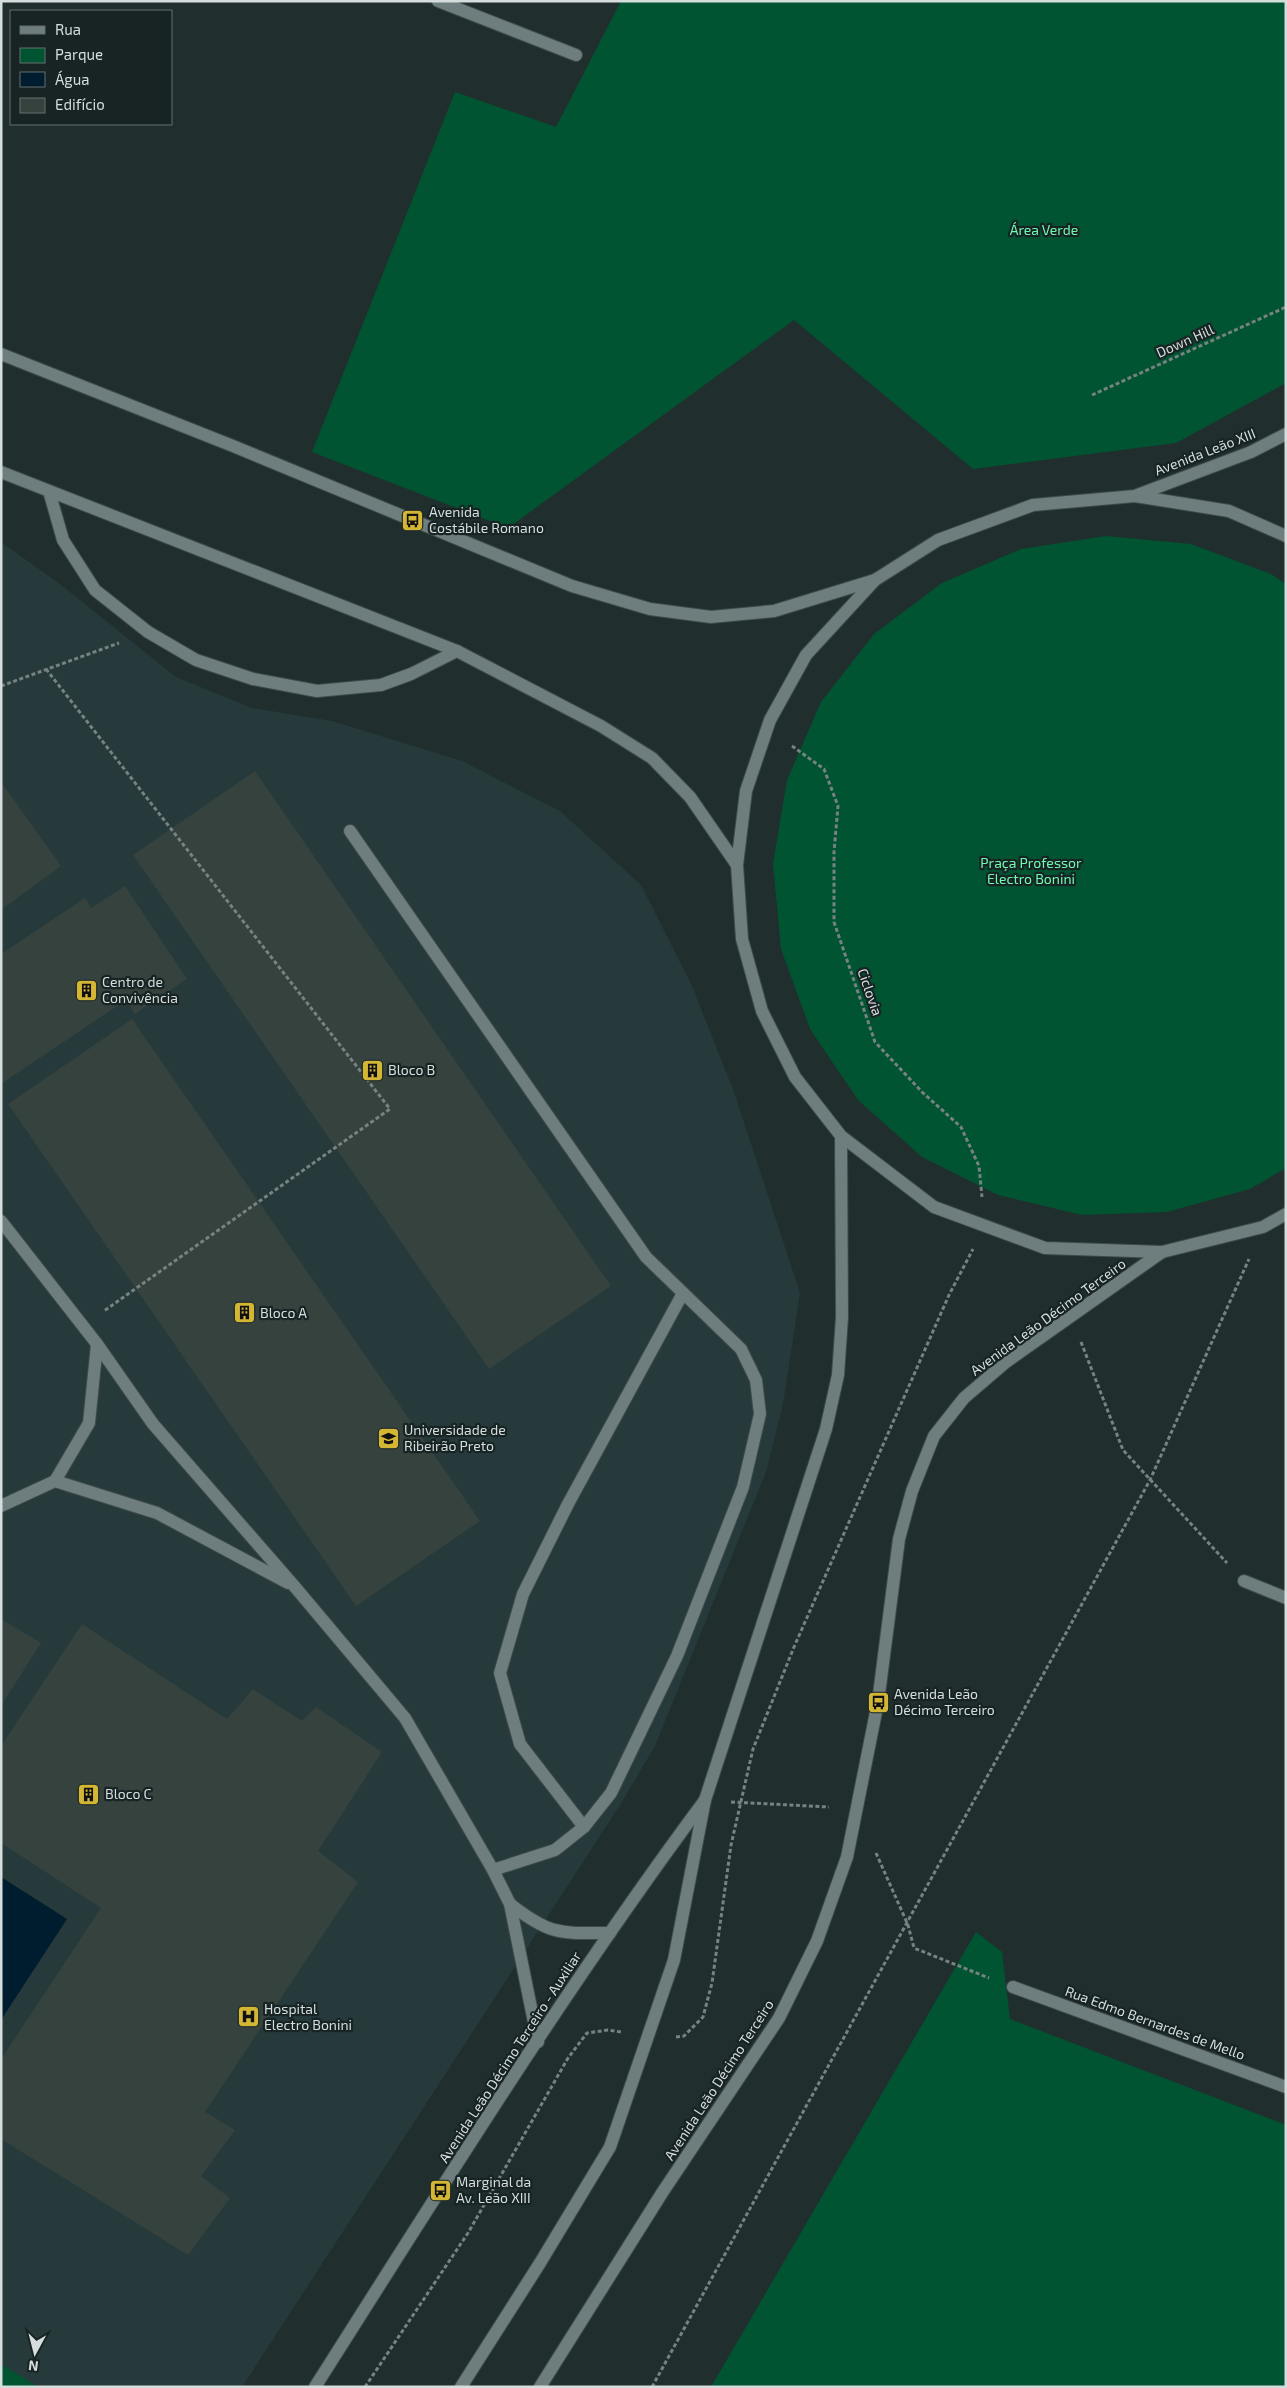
<svg xmlns="http://www.w3.org/2000/svg" width="1287" height="2388" viewBox="0 0 1287 2388" font-family="'Exo 2',sans-serif">
<style>
.built{fill:#263a3b}
.green{fill:#005431}
.water{fill:#001c2f}
.building{fill:#35423e}
.lines{fill:none;stroke-linecap:round;stroke-linejoin:round}
.service-casing{stroke:#3f4a4a;stroke-width:14}
.minor-casing{stroke:#3f4a4a;stroke-width:14}
.tertiary-casing{stroke:#3f4a4a;stroke-width:14}
.secondary-casing{stroke:#3f4a4a;stroke-width:14}
.path{stroke:#778282;stroke-width:3;stroke-dasharray:4 2.5;stroke-linecap:butt}
.service{stroke:#6e7d7d;stroke-width:12}
.minor{stroke:#6e7d7d;stroke-width:12}
.tertiary{stroke:#6e7d7d;stroke-width:12}
.secondary{stroke:#6e7d7d;stroke-width:12}
.labels{text-anchor:middle;stroke-width:4.5;stroke-linejoin:round;paint-order:stroke}
.park-label{font-size:14px;fill:#70fab1;stroke:#182424}
.street-label{font-size:14px;fill:#d5dddd;stroke:#182424}
.poi-label{font-size:14px;fill:#d5dddd;stroke:#182424;text-anchor:start}
</style>
<rect width="100%" height="100%" fill="#212e2e"/>
<!-- built -->
<path class="built" d="M1,542L60,584L176,677L252,708L332,721L462,761L560,811L641,885L692,986L734,1092L800,1293L783,1404L766,1472L655,1746L622,1802L242,2387H1Z"/>
<!-- green -->
<g class="green">
<path d="M621,1H1286V383L1176,443L973,469L794,320L508,528L312,452L455,92L556,127Z"/>
<path d="M1106,536L1191,544L1271,574L1286,584V1168L1250,1189L1167,1212L1082,1215L998,1195L922,1157L858,1100L810,1029L781,949L773,864L787,780L821,702L874,634L942,583L1021,549Z"/>
<path d="M976,1932L1002,1952L1010,2019L1286,2125V2387H711Z"/>
<path d="M1,2364L38,2387H1Z"/>
</g>
<!-- water -->
<path class="water" d="M1,1877L67,1919L1,2020Z"/>
<!-- building -->
<g class="building">
<path d="M255,771L611,1286L489,1369L133,855Z"/>
<path d="M1,782L61,866L1,910Z"/>
<path d="M125,886L187,979L135,1014L126,1000L1,1084V954L85,898L91,908Z"/>
<path d="M132,1019L480,1521L356,1606L8,1104Z"/>
<path d="M1,1619L41,1643L1,1706Z"/>
<path d="M82,1624L227,1719L253,1689L302,1721L316,1707L382,1752L318,1851L358,1882L205,2112L235,2130L201,2176L230,2198L188,2255L1,2139V2059L101,1908L1,1843V1746Z"/>
</g>
<g class="lines">
<defs>
<g id="service">
<path d="M49,491L63,540L95,590L148,632L196,660L253,679L317,691L381,685L411,674L457,651"/>
<path d="M350,831L646,1257L741,1349L756,1380L760,1414L743,1487L677,1656L611,1793L584,1827L555,1850L493,1870"/>
<path d="M1,1221L97,1344L153,1424L295,1587L405,1718L493,1870L510,1904L538,2042"/>
<path d="M55,1481L89,1423L97,1344"/>
<path d="M1,1506L55,1481L157,1513L288,1583"/>
<path d="M584,1827L520,1744L500,1673L523,1594L568,1504L683,1293"/>
<path d="M510,1904C551,1936 560,1933 610,1933"/>
</g>
<g id="minor">
<path d="M438,1L576,55"/>
<path d="M1244,1581L1286,1598"/>
<path d="M1013,1987L1286,2087"/>
</g>
<path id="tertiary" d="M315,2387C441,2189 565,1988 705,1800"/>
<g id="secondary">
<path d="M1,354L233,446L572,586L650,609L711,617L774,611L875,580"/>
<path d="M1,472L457,651L601,726L652,758L690,797L737,865"/>
<path d="M1137,495L1251,452L1286,434"/>
<path d="M1286,536L1229,511L1135,496L1033,505L938,540L875,580L806,655L770,720L746,791L737,865L742,939L762,1011L795,1077L841,1136L934,1207L1045,1248L1162,1252L1263,1227L1286,1214"/>
<path d="M461,2387L540,2263L610,2147L674,1960L705,1800L826,1429L838,1375L842,1317L841,1136"/>
<path d="M540,2387L662,2193L779,2018L817,1941L847,1857L878,1702L899,1539L912,1491L934,1436L964,1398L1006,1362L1162,1252"/>
</g>
</defs>
<!-- service casing -->
<use href="#service" class="service-casing"/>
<!-- minor casing -->
<use href="#minor" class="minor-casing"/>
<!-- tertiary casing -->
<use href="#tertiary" class="tertiary-casing"/>
<!-- secondary casing -->
<use href="#secondary" class="secondary-casing"/>
<!-- path -->
<g class="path">
<path d="M1092,395L1286,307"/>
<path d="M46,669L390,1109L104,1311"/>
<path d="M1,686L119,643"/>
<path d="M792,746L824,769L838,806L834,852V922L875,1042L922,1092L961,1127L979,1166L982,1197"/>
<path d="M1081,1342L1123,1450L1227,1563"/>
<path d="M731,1802L829,1807"/>
<path d="M876,1853L908,1925L914,1948L989,1978"/>
<path d="M676,2037L684,2036L703,2017L712,1983L731,1845L753,1749L794,1647L949,1295L973,1249"/>
<path d="M365,2387L468,2233L568,2058L587,2033L608,2030L621,2032"/>
<path d="M652,2387L1150,1480L1249,1259"/>
</g>
<!-- service -->
<use href="#service" class="service"/>
<!-- minor -->
<use href="#minor" class="minor"/>
<!-- tertiary -->
<use href="#tertiary" class="tertiary"/>
<!-- secondary -->
<use href="#secondary" class="secondary"/>
</g>
<!-- icons -->
<defs>
<symbol id="bus-square" viewBox="-11 -11 22 22"><rect x="-9" y="-9" width="18" height="18" rx="4" fill="#d4b635" stroke="#182424"/><path d="M-5-6H5V4H4V6H2V4H-2V6H-4V4H-5ZM-3.5-4V0h7V-4ZM-3.5 1.2v1.5H-2V1.2ZM2 1.2v1.5H3.5V1.2Z" fill="#111"/></symbol>
<symbol id="building-square" viewBox="-11 -11 22 22"><rect x="-9" y="-9" width="18" height="18" rx="4" fill="#d4b635" stroke="#182424"/><path d="M-4-6H4V6H1V3H-1V6H-4ZM-2.5-4.3h1.7v1.8h-1.7ZM.8-4.3h1.7v1.8H.8ZM-2.5-1h1.7V.8h-1.7ZM.8-1h1.7V.8H.8Z" fill="#111"/></symbol>
<symbol id="university-square" viewBox="-11 -11 22 22"><rect x="-9" y="-9" width="18" height="18" rx="4" fill="#d4b635" stroke="#182424"/><path d="M0-5L7-2L0 1L-7-2ZM-4 1L0 2.5L4 1V4Q0 6-4 4Z" fill="#111"/></symbol>
<symbol id="hospital-square" viewBox="-11 -11 22 22"><rect x="-9" y="-9" width="18" height="18" rx="4" fill="#d4b635" stroke="#182424"/><path d="M-5-5h3v3.5h4V-5h3V5h-3V1.5h-4V5h-3Z" fill="#111"/></symbol>
</defs>
<g fill-rule="evenodd">
<use href="#bus-square" x="400" y="508" width="25" height="25"/>
<use href="#building-square" x="74" y="978" width="25" height="25"/>
<use href="#building-square" x="360" y="1058" width="25" height="25"/>
<use href="#building-square" x="232" y="1300" width="25" height="25"/>
<use href="#university-square" x="376" y="1426" width="25" height="25"/>
<use href="#bus-square" x="866" y="1690" width="25" height="25"/>
<use href="#building-square" x="76" y="1782" width="25" height="25"/>
<use href="#hospital-square" x="236" y="2004" width="25" height="25"/>
<use href="#bus-square" x="428" y="2178" width="25" height="25"/>
</g>
<g class="labels">
<!-- park labels -->
<g class="park-label">
<text x="1044" y="235">Área Verde</text>
<text x="1031" y="868">Praça Professor<tspan x="1031" dy="16">Electro Bonini</tspan></text>
</g>
<!-- street labels -->
<g class="street-label">
<text transform="translate(1185 341) rotate(-24)" y="5">Down Hill</text>
<text transform="translate(1205 452) rotate(-21)" y="5">Avenida Leão XIII</text>
<text transform="translate(870 992) rotate(71)" y="5">Ciclovia</text>
<text transform="translate(1048 1317) rotate(-36)" y="5">Avenida Leão Décimo Terceiro</text>
<text transform="translate(1155 2023) rotate(20)" y="5">Rua Edmo Bernardes de Mello</text>
<text transform="translate(510 2057) rotate(-57)" y="5">Avenida Leão Décimo Terceiro - Auxiliar</text>
<text transform="translate(719 2080) rotate(-57)" y="5">Avenida Leão Décimo Terceiro</text>
</g>
<!-- poi labels -->
<g class="poi-label">
<text x="429" y="517">Avenida<tspan x="429" dy="16">Costábile Romano</tspan></text>
<text x="102" y="987">Centro de<tspan x="102" dy="16">Convivência</tspan></text>
<text x="388" y="1075">Bloco B</text>
<text x="260" y="1318">Bloco A</text>
<text x="404" y="1435">Universidade de<tspan x="404" dy="16">Ribeirão Preto</tspan></text>
<text x="894" y="1699">Avenida Leão<tspan x="894" dy="16">Décimo Terceiro</tspan></text>
<text x="105" y="1799">Bloco C</text>
<text x="264" y="2014">Hospital<tspan x="264" dy="16">Electro Bonini</tspan></text>
<text x="456" y="2187">Marginal da<tspan x="456" dy="16">Av. Leão XIII</tspan></text>
</g>
</g>
<!-- border -->
<rect width="1287" height="2388" fill="none" stroke="#d5dddd" stroke-width="5"/>
<!-- legend -->
<rect x="10" y="10" width="162" height="115" fill="#182424" stroke="#646e6e"/>
<rect x="20" y="26" width="25" height="8" fill="#6e7d7d" stroke="#646e6e"/>
<text x="55" y="35" font-size="15" fill="#d5dddd">Rua</text>
<rect x="20" y="48" width="25" height="15" fill="#005431" stroke="#646e6e"/>
<text x="55" y="60" font-size="15" fill="#d5dddd">Parque</text>
<rect x="20" y="72" width="25" height="15" fill="#001c2f" stroke="#646e6e"/>
<text x="55" y="85" font-size="15" fill="#d5dddd">Água</text>
<rect x="20" y="98" width="25" height="15" fill="#35423e" stroke="#646e6e"/>
<text x="55" y="110" font-size="15" fill="#d5dddd">Edifício</text>
<!-- north arrow -->
<g transform="translate(35 2353) rotate(187)" stroke="#182424" stroke-width="4" paint-order="stroke">
<path d="M0-4L9 19L0 12L-9 19Z" fill="#d5dddd"/>
<text y="-8" font-size="14" font-weight="bold" text-anchor="middle" fill="#d5dddd">N</text>
</g>
</svg>
